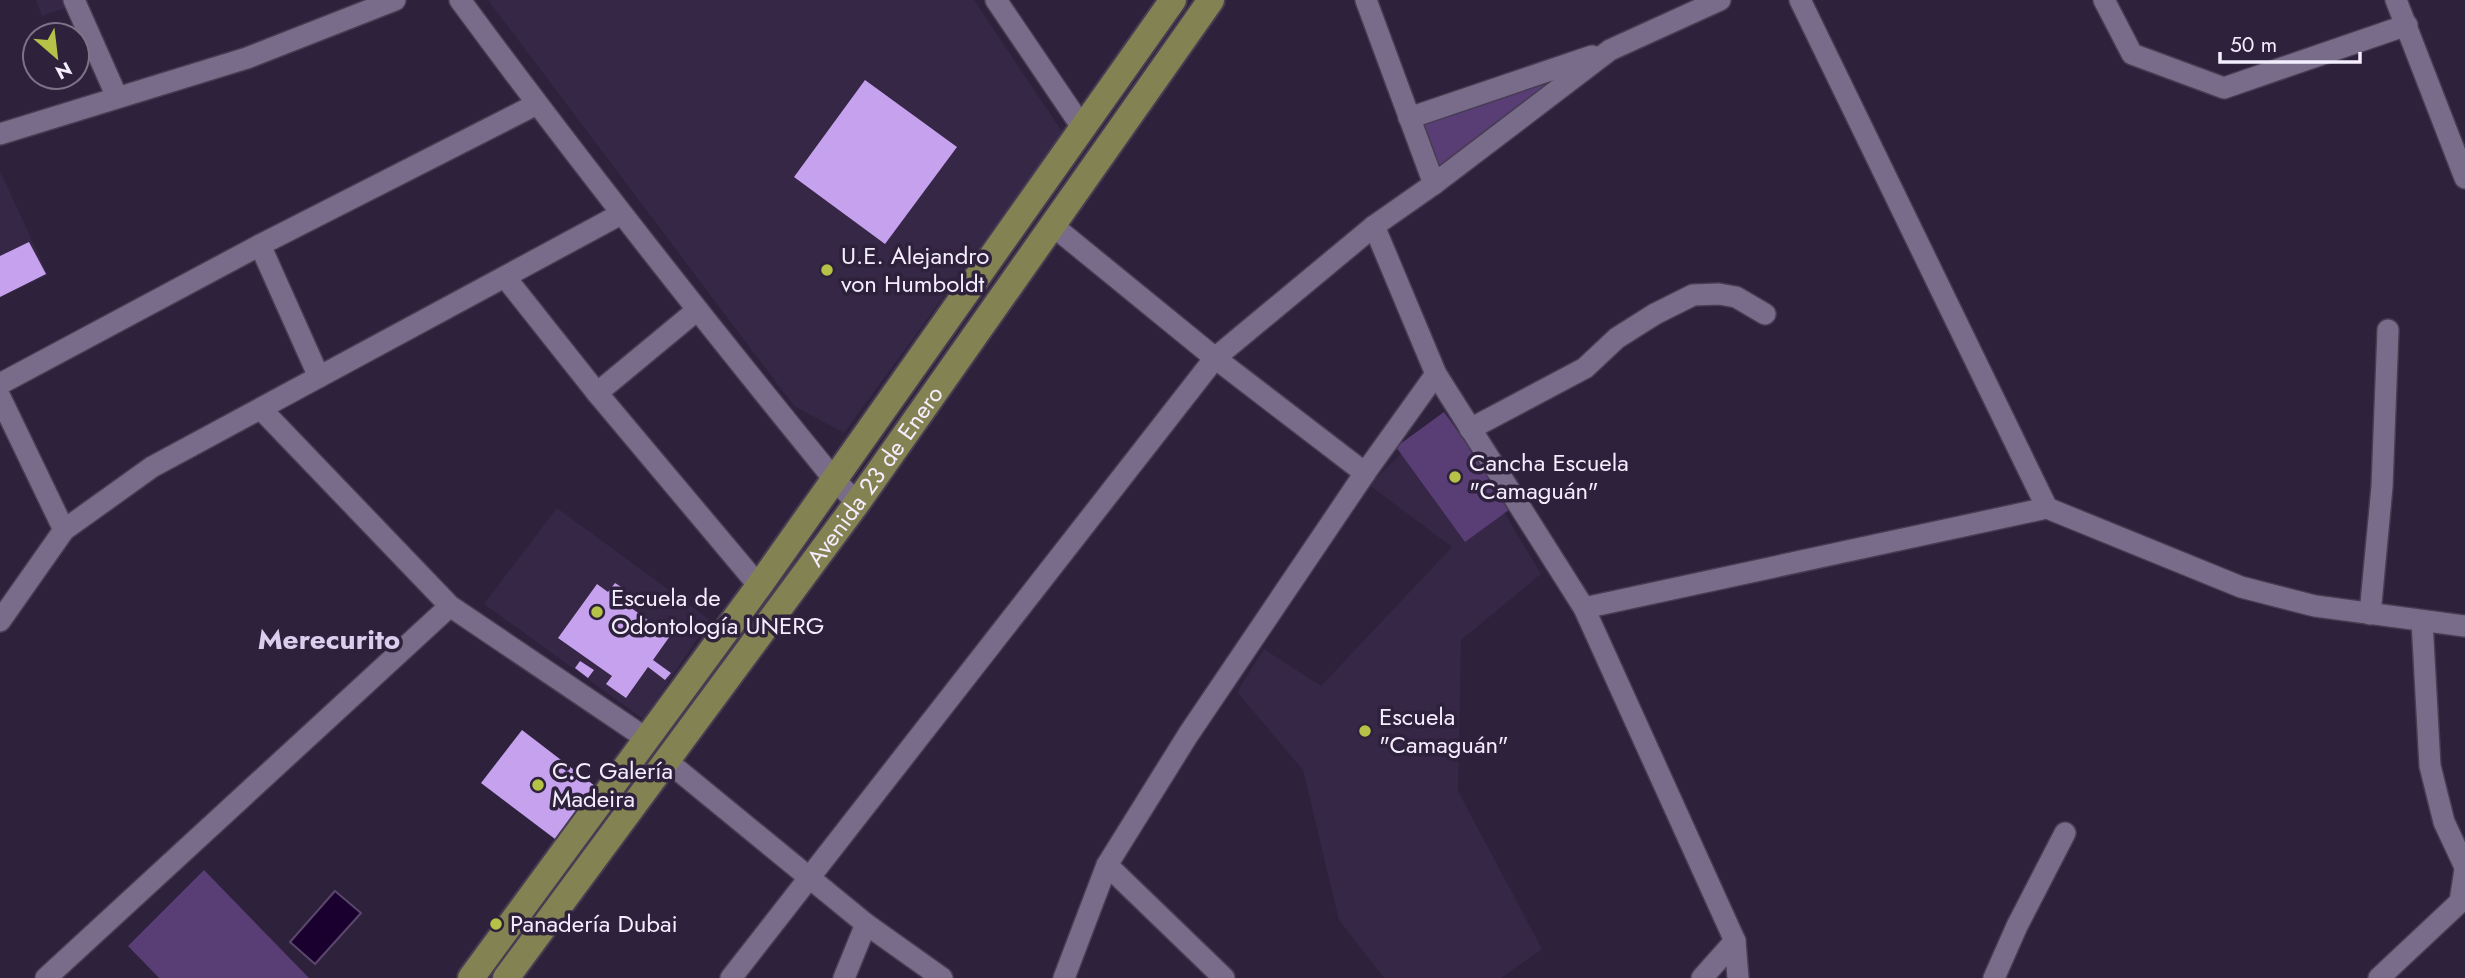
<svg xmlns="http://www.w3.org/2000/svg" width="2465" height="978" viewBox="0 0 2465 978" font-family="Jost,sans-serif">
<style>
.built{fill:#372747}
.green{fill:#593d75}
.water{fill:#19002e;stroke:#5b476c;stroke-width:2}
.building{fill:#c5a1ee}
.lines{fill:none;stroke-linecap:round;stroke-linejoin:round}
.minor-casing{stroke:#473c52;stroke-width:24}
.major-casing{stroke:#473c52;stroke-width:30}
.minor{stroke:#796c8a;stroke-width:21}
.major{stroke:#828253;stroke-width:26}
.poi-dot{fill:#b6c148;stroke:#2d213b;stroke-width:2.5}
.labels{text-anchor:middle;stroke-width:7;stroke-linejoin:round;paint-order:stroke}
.poi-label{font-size:24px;fill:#f4edfe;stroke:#2d213b;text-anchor:start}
.street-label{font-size:24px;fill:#f4edfe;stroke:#2d213b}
.quarter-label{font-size:28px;font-weight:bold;fill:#dccdef;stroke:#2d213b}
</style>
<rect width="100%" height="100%" fill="#2d213b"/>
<!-- built -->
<g class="built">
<path d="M36,0H87L42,16Z"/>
<path d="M488,0H974L1063,133L844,433L794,406Z"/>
<path d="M0,171L48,275L0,298Z"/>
<path d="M1444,412L1541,574L1461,640L1458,791L1542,949L1501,978H1384L1339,920L1303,770L1237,692L1264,649L1321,686L1452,547L1369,485Z"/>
<path d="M557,508L710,620L643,719L484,604Z"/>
</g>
<!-- green -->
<g class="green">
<path d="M1575,71L1440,171L1420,120Z"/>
<path d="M1444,412L1513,507L1465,542L1396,447Z"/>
<path d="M204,870L309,978H159L128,946Z"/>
</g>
<!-- water -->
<path class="water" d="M335,891L361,913L315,964L290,942Z"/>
<!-- building -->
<g class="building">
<path d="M865,80L957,147L885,244L794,177Z"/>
<path d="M29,242L46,274L0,297V256Z"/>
<path d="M615,583L623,588L616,597L670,636L653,660L671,673L665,680L648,667L626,698L606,684L612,676L558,638L597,584L608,592Z"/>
<path d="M580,661L594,670L588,678L575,668Z"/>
<path d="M522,730L595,786L555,839L481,783Z"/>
</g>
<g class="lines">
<defs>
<g id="minor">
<path d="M74,0L117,97"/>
<path d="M460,0C580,163 705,321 833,478L857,503"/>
<path d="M996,0L1082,127"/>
<path d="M1366,0L1434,184"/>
<path d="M1800,0L2047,508"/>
<path d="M2104,0L2132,54L2224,88L2407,25"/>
<path d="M2396,0L2465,178"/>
<path d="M1409,118L1592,56"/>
<path d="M0,134L247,58L395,0"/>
<path d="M1052,225L1215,358L1365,473"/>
<path d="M1374,226L1436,374L1584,608L1735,941L1738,978"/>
<path d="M260,245L319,377"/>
<path d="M505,277L597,393L759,586"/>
<path d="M0,384L260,245L537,104"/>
<path d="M597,393L696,311"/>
<path d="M0,397L64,530"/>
<path d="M262,410L450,606L647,739"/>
<path d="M1470,429L1585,368L1617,338L1655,314L1693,295L1719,294L1736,297L1765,314"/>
<path d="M1584,608L2047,508L2241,587L2315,606L2465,626"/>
<path d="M2370,614L2382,487L2388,330"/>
<path d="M0,621L64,530L152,467L621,214"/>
<path d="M2422,621L2430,766L2444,822L2465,867"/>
<path d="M667,761L866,924L942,978"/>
<path d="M1107,865L1224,978"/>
<path d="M46,978L450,606"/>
<path d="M731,978L1215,358L1374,226L1434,184L1610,50L1720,0"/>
<path d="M844,978L866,924"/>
<path d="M1064,978L1107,865L1188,735L1365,473L1436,374"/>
<path d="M1702,978L1735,941"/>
<path d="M1994,978L2017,926L2065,833"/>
<path d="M2379,978L2460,902L2465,869"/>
</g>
<g id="major">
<path d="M471,978L759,586L1173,0"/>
<path id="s1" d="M506,978L857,503L1211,0"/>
</g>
</defs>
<!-- minor casing -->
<use href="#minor" class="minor-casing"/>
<!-- major casing -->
<use href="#major" class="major-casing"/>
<!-- minor -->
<use href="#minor" class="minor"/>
<!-- major -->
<use href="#major" class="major"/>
</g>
<!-- markers -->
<g class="poi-dot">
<circle cx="827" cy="270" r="7"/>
<circle cx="1455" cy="477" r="7"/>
<circle cx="597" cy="612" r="7"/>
<circle cx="1365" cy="731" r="7"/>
<circle cx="538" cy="785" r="7"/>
<circle cx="496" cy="924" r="7"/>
</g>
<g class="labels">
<!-- poi labels -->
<g class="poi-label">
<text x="841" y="264">U.E. Alejandro<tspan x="841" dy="28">von Humboldt</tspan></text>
<text x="1469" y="471">Cancha Escuela<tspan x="1469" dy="28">"Camaguán"</tspan></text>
<text x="611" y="606">Escuela de<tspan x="611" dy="28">Odontología UNERG</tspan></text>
<text x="1379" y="725">Escuela<tspan x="1379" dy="28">"Camaguán"</tspan></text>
<text x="552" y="779">C.C Galería<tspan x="552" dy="28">Madeira</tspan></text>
<text x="510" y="932">Panadería Dubai</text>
</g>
<!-- street labels -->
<g class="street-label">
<text dy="8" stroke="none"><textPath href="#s1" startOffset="623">Avenida 23 de Enero</textPath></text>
</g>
<!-- quarter labels -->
<g class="quarter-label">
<text x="329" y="649">Merecurito</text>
</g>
</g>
<!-- north arrow -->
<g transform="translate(56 56) rotate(152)"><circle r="33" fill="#2d213b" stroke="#7d7389" stroke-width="2"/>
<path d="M0-5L12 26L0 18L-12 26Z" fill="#b6c148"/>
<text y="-10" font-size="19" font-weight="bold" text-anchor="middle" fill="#f4edfe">N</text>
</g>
<!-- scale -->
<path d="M2220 52v10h140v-10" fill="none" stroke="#f4edfe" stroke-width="3.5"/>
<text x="2230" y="52" font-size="21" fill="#f4edfe" stroke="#2d213b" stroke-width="5" paint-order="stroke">50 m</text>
</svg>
